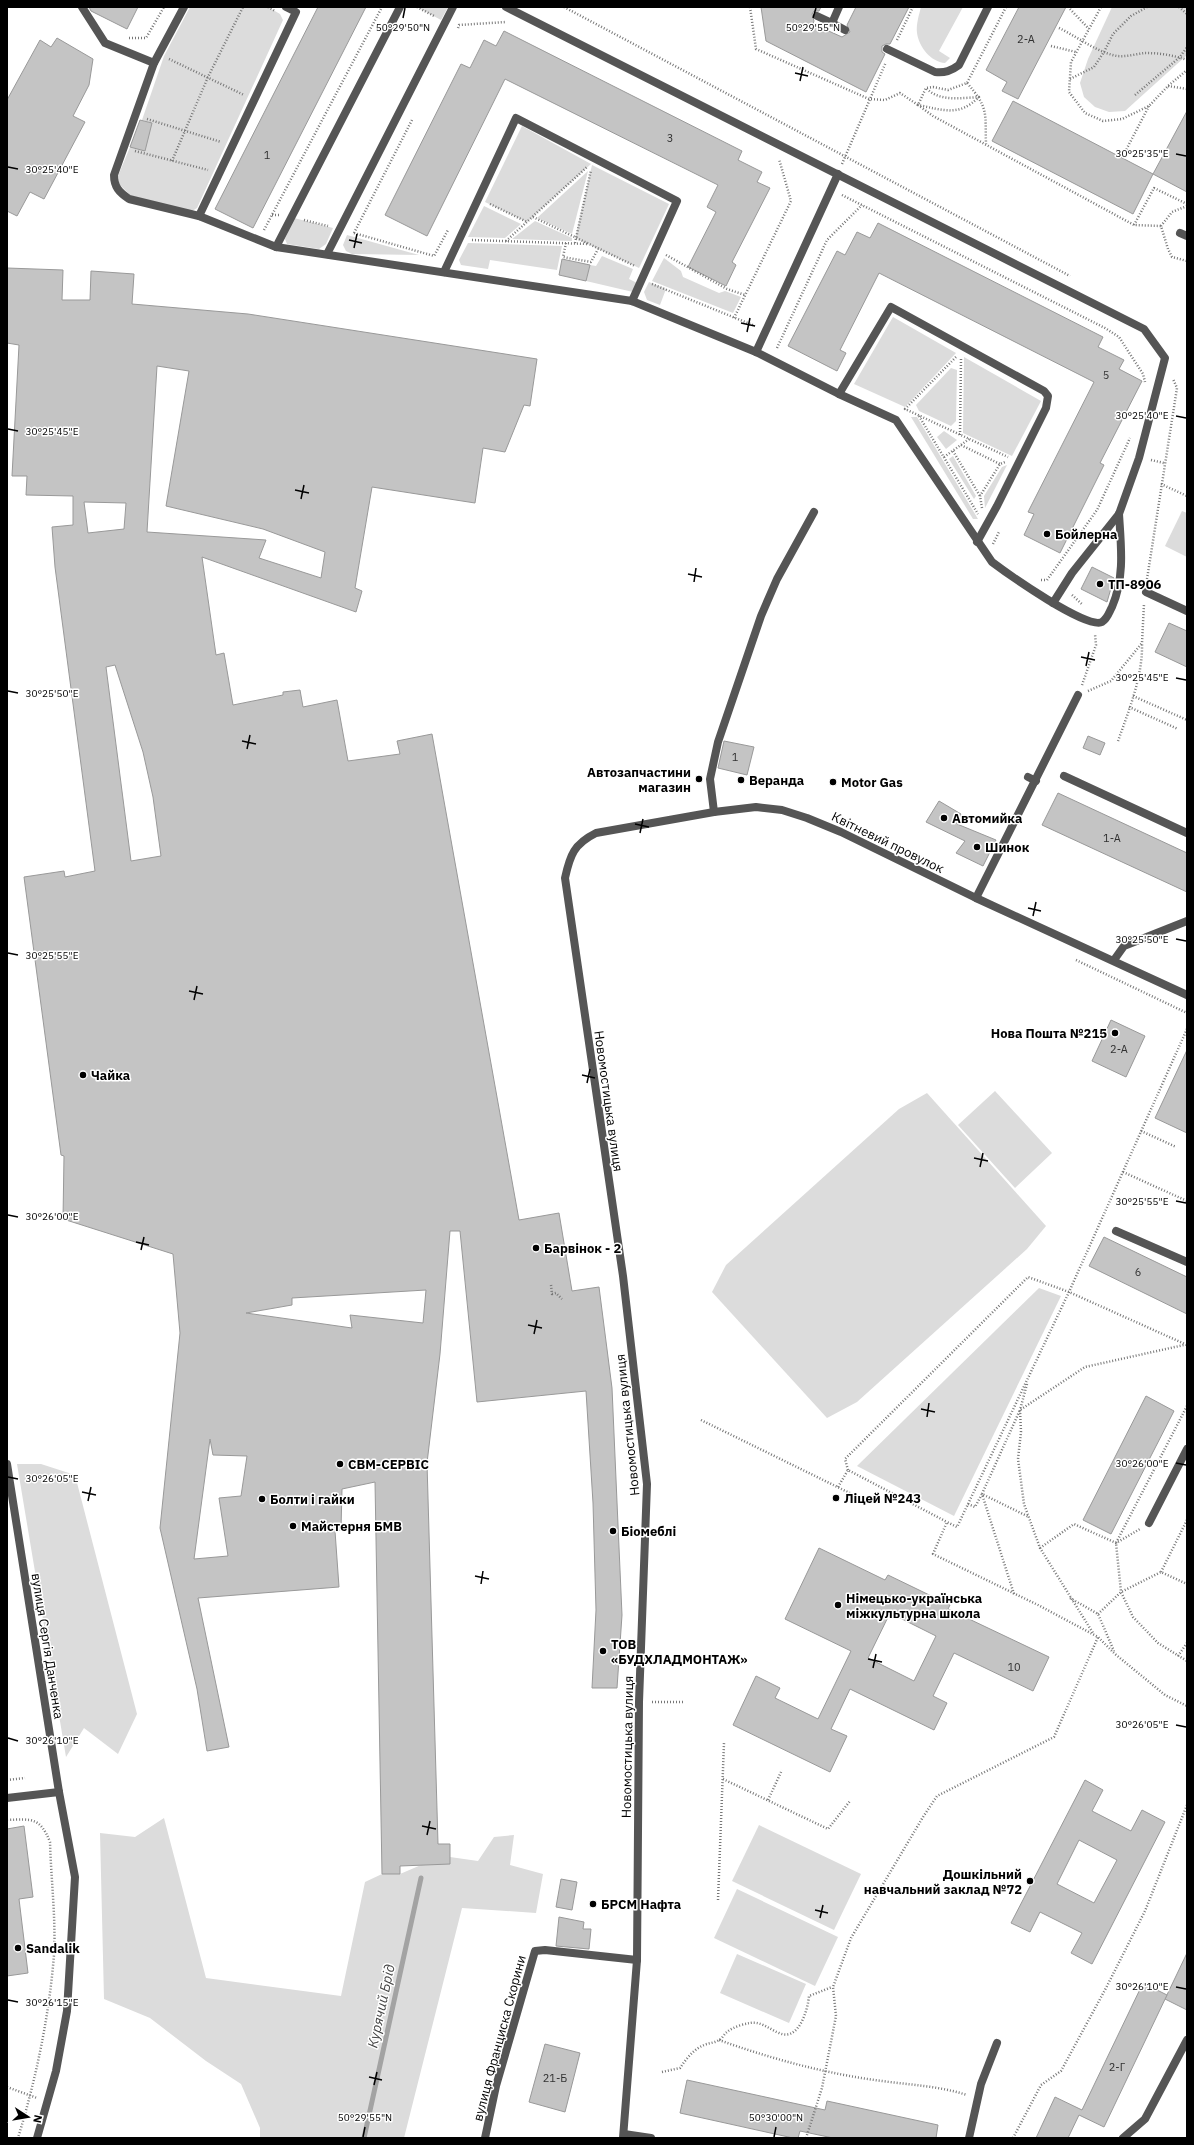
<svg xmlns="http://www.w3.org/2000/svg" width="1194" height="2145" viewBox="0 0 1194 2145" font-family="'IBM Plex Sans',sans-serif">
<style>
.green{fill:#dcdcdc}
.lines{fill:none;stroke-linecap:round;stroke-linejoin:round}
.stream{stroke:#a3a3a3;stroke-width:5}
.building{fill:#c4c4c4;stroke:#999;fill-rule:evenodd}
.path{stroke:#777;stroke-width:2.5;stroke-dasharray:1 2;stroke-linecap:butt}
.service{stroke:#555;stroke-width:8}
.minor{stroke:#555;stroke-width:8}
.ticks{fill:none;stroke:#000;stroke-width:1.5}
.poi-dot{fill:#000;stroke:#fff;stroke-width:1.5}
.labels{text-anchor:middle;stroke-width:3;stroke-linejoin:round;paint-order:stroke}
.number-label{font-size:11px;fill:#313131}
.poi-label{font-size:13px;font-weight:bold;fill:#000;stroke:#fff;text-anchor:start}
.street-label{font-size:13px;fill:#000;stroke:#fff}
.water-label{font-size:14px;font-style:italic;fill:#444;stroke:#fff}
.ticks-label{font-size:10px;text-anchor:middle;fill:#000;stroke:#fff;stroke-width:3;stroke-linejoin:round;paint-order:stroke}
</style>
<rect width="100%" height="100%" fill="#fff"/>
<!-- green -->
<g class="green">
<path d="M190,7H268L280,14L283,20L197,208L192,211L131,196L119,184L118,176L130,147L145,150L152,123L142,120L164,56Z"/>
<path d="M417,7H448L441,20Z"/>
<path d="M921,7H963L939,51L950,58L945,63C931,62 919,47 917,33C916,24 919,15 921,7Z"/>
<path d="M1112,7H1186L1187,55L1125,111L1109,112L1095,107L1084,97L1080,83L1088,59Z"/>
<path d="M522,126L591,164L527,222L485,202Z"/>
<path d="M592,165L669,204L639,268L575,238Z"/>
<path d="M588,171L572,234L537,218Z"/>
<path d="M484,206L521,224L505,238L468,237Z"/>
<path d="M294,218L333,228L326,244L319,249L287,244L285,239Z"/>
<path d="M535,221L572,238V241L512,239Z"/>
<path d="M347,235L419,255L352,254L346,251L343,245Z"/>
<path d="M468,243L562,246L557,270L490,260L488,269L461,265L459,260Z"/>
<path d="M602,256L633,269L629,279L637,283L633,292L586,281L590,265L596,266Z"/>
<path d="M664,258L681,271L683,277L719,293L725,291L741,297L733,313L652,281Z"/>
<path d="M649,282L666,289L660,305L647,300L644,292Z"/>
<path d="M893,317L956,353L905,407L854,384Z"/>
<path d="M964,357L1041,401L1012,456L963,433Z"/>
<path d="M951,368L957,370L956,421L951,426L919,411L916,405Z"/>
<path d="M911,417H917L978,519H973Z"/>
<path d="M944,431L957,440L946,449L937,437Z"/>
<path d="M953,456L976,496L974,499L949,459Z"/>
<path d="M1007,465L985,508L984,496L1002,467Z"/>
<path d="M1182,511L1187,513V557L1165,546Z"/>
<path d="M995,1091L1052,1153L1015,1188L958,1125Z"/>
<path d="M927,1093L1046,1226L1027,1249L857,1402L827,1418L712,1292L726,1265L899,1109Z"/>
<path d="M1039,1288L1061,1296L954,1516L857,1466Z"/>
<path d="M17,1464H41L75,1475L137,1714L118,1754L84,1728L66,1757Z"/>
<path d="M164,1818L206,1978L341,1996L365,1882L382,1874H400L421,1865L450,1857L478,1861L494,1837L514,1835L510,1865L543,1874L536,1913L462,1908L404,2138H260V2128L241,2084L206,2061L150,2018L104,1999L100,1833L135,1837Z"/>
<path d="M759,1825L861,1874L834,1930L732,1881Z"/>
<path d="M737,1889L838,1937L815,1986L714,1938Z"/>
<path d="M737,1954L806,1984L789,2023L720,1993Z"/>
</g>
<g class="lines">
<!-- stream -->
<path class="stream" d="M364,2138L421,1878"/>
</g>
<!-- building -->
<g class="building">
<path d="M89,7H138L127,29L91,11Z"/>
<path d="M318,7H366L253,228L215,209Z"/>
<path d="M761,7H821L819,11H814L812,14L814,21L813,24L842,37L850,32L847,25L856,7H909L890,44H886L882,46V52L885,54L866,92L766,41Z"/>
<path d="M1019,7H1066L1018,99L1002,91L1007,82L986,70Z"/>
<path d="M504,31L742,151L738,160L762,172L757,182L770,188L732,262L736,265L726,286L688,267L716,212L707,207L718,185L505,79L427,236L385,215L461,64L470,68L484,40L496,46Z"/>
<path d="M57,38L93,59L89,85L73,116L85,122L44,199L30,192L17,216L7,211V100L40,40L51,47Z"/>
<path d="M1013,101L1153,174L1133,214L992,141Z"/>
<path d="M1187,111V192L1153,174Z"/>
<path d="M140,120L152,123L145,151L130,147Z"/>
<path d="M878,223L1103,337L1098,347L1124,360L1119,369L1142,381L1100,463L1104,465L1060,553L1024,535L1034,514L1028,512L1094,382L879,273L840,350L846,353L837,371L788,346L837,251L845,255L857,232L870,238Z"/>
<path d="M562,259L590,265L586,281L559,275Z"/>
<path d="M7,268L63,270L62,300H90L91,271L134,274L132,304L248,314L537,359L530,406L524,405L505,452L483,448L475,503L372,487L355,588L362,591L356,612L202,557L216,655L224,653L233,705L283,695V692L300,690L303,707L337,700L348,761L400,754L397,741L432,734L519,1220L559,1213L572,1291L599,1287L612,1388L617,1502L622,1615L617,1688H592L596,1610L593,1503L586,1391L477,1402L460,1231H450L440,1354L427,1463L438,1844H450V1864L400,1866V1874H382L375,1482L342,1489L341,1530L335,1531L339,1587L198,1598L229,1747L207,1751L197,1689L160,1528L180,1333L173,1254L63,1219L64,1156L61,1155L24,877L64,871L65,877L95,871L55,567L52,527L73,525V496L26,495L27,476H12L19,345L7,343ZM157,366L189,371L166,506L263,529L325,552L321,578L259,558L266,540L147,532ZM84,502L126,503L124,529L88,533ZM115,665L143,752L153,797L161,856L131,861L106,667ZM426,1290L423,1323L350,1315L352,1328L246,1313L292,1305V1298ZM210,1439L213,1455L247,1456L241,1496L219,1498L228,1556L194,1559Z"/>
<path d="M1092,567L1114,578L1107,602L1081,589Z"/>
<path d="M1169,623L1187,631V667L1155,652Z"/>
<path d="M1088,736L1105,743L1100,755L1083,748Z"/>
<path d="M724,741L754,747L747,775L718,768Z"/>
<path d="M1058,793L1187,853V892L1042,825Z"/>
<path d="M939,801L961,814L957,824L996,840L983,866L956,853L965,841L926,822Z"/>
<path d="M1111,1020L1145,1036L1126,1077L1092,1061Z"/>
<path d="M1187,1050V1133L1155,1118Z"/>
<path d="M1104,1237L1187,1277V1314L1089,1266Z"/>
<path d="M1146,1396L1174,1411L1111,1534L1083,1520Z"/>
<path d="M819,1548L885,1580L888,1575L950,1605L948,1609L1049,1657L1033,1691L954,1653L933,1696L947,1703L934,1730L850,1689L831,1729L847,1736L830,1772L733,1725L756,1676L780,1688L775,1698L818,1719L851,1651L785,1619ZM890,1613L936,1636L914,1681L868,1658Z"/>
<path d="M1085,1780L1103,1790L1092,1811L1131,1831L1142,1810L1165,1822L1092,1964L1071,1953L1082,1933L1040,1912L1030,1932L1011,1923ZM1079,1840L1117,1860L1094,1903L1057,1884Z"/>
<path d="M24,1826L33,1897L19,1899L28,1973L7,1976V1829Z"/>
<path d="M561,1879L577,1882L572,1910L556,1907Z"/>
<path d="M559,1917L584,1922L583,1929H591L589,1949L556,1946Z"/>
<path d="M1187,1953V2010L1165,1999Z"/>
<path d="M1143,1983L1167,1995L1104,2127L1079,2115L1068,2138H1036L1055,2097L1082,2110Z"/>
<path d="M545,2044L580,2053L565,2112L529,2102Z"/>
<path d="M687,2080L825,2110L827,2101L938,2125L936,2138H833L800,2131L798,2138H793L680,2113Z"/>
</g>
<g class="lines">
<!-- path -->
<g class="path">
<path d="M268,7L275,11"/>
<path d="M417,7L434,16"/>
<path d="M564,7L1070,276"/>
<path d="M750,7L756,49L869,99L885,100L900,93L918,105L926,88"/>
<path d="M1006,7L967,83L948,90L933,87L926,88C939,102 962,98 979,97C959,117 943,110 918,105L933,116L1134,225L1161,226"/>
<path d="M1101,7L1071,62L1069,92L1085,113L1103,121L1122,119L1149,106L1168,86L1187,70"/>
<path d="M1179,7L1187,14"/>
<path d="M1070,9L1089,29"/>
<path d="M458,28L459,25L506,22"/>
<path d="M1059,28C1078,37 1096,52 1117,56C1126,57 1136,54 1145,53C1159,53 1173,55 1187,60"/>
<path d="M129,38H146L164,7"/>
<path d="M897,40L913,7"/>
<path d="M1051,46L1076,52"/>
<path d="M169,59L244,95"/>
<path d="M1070,79L1094,67L1104,52L1113,34L1131,16L1147,7"/>
<path d="M967,83C989,108 985,113 986,144"/>
<path d="M1168,86L1187,89"/>
<path d="M1135,95L1180,57L1187,47"/>
<path d="M147,119L221,142"/>
<path d="M135,151L208,170"/>
<path d="M1125,152L1149,106"/>
<path d="M172,161L208,77L243,7"/>
<path d="M842,164L886,62"/>
<path d="M842,195L1105,328L1119,337L1143,374L1145,382"/>
<path d="M490,204L527,222"/>
<path d="M1187,206L1172,212L1161,226L1168,249L1172,257L1187,261"/>
<path d="M272,215H279"/>
<path d="M533,217L635,266"/>
<path d="M304,220L328,226"/>
<path d="M1134,225L1154,188L1187,204"/>
<path d="M264,230L382,7"/>
<path d="M354,233L412,120"/>
<path d="M354,233L434,256L448,230"/>
<path d="M472,240L588,244"/>
<path d="M506,241L587,167"/>
<path d="M566,243L563,257L591,262L598,249"/>
<path d="M575,243L591,170"/>
<path d="M666,255L727,289L745,295"/>
<path d="M652,284L755,326"/>
<path d="M734,318L791,201L779,159"/>
<path d="M777,348L827,240L862,205"/>
<path d="M956,357L905,409L1008,457"/>
<path d="M919,416L978,514"/>
<path d="M960,435L961,359"/>
<path d="M961,445L1000,464"/>
<path d="M953,451L980,496"/>
<path d="M944,457L969,439"/>
<path d="M1151,460L1164,463"/>
<path d="M1161,484L1187,496"/>
<path d="M982,508L980,496L1000,464L1005,462"/>
<path d="M993,544L999,532"/>
<path d="M1147,579L1177,388L1173,379"/>
<path d="M1041,580H1047L1097,510L1130,438"/>
<path d="M1072,595L1083,605"/>
<path d="M1082,685L1096,645L1095,634"/>
<path d="M1088,691L1111,681L1142,643L1144,604"/>
<path d="M1133,696L1187,720"/>
<path d="M1129,707L1178,729"/>
<path d="M1118,741C1129,710 1143,676 1142,643"/>
<path d="M1076,960L1187,1013"/>
<path d="M1187,1029L1069,1292L968,1504L957,1527L947,1522L933,1554L1038,1605L1098,1637L1115,1654L1165,1695L1187,1706"/>
<path d="M1141,1131L1176,1147"/>
<path d="M1123,1172L1187,1201"/>
<path d="M551,1285L552,1294L556,1293L562,1299"/>
<path d="M1027,1384L1020,1410L1021,1432L1018,1459L1024,1504L1040,1548L1093,1633"/>
<path d="M1187,1406L1116,1543L1121,1592L1133,1617L1158,1643L1187,1661"/>
<path d="M701,1420L870,1503"/>
<path d="M848,1470L845,1459L1028,1277L1069,1292L1187,1345"/>
<path d="M838,1487L848,1470L947,1522"/>
<path d="M968,1504L975,1507L982,1494L1029,1517"/>
<path d="M1040,1548L1074,1524L1116,1543L1140,1529"/>
<path d="M1161,1572L1187,1520"/>
<path d="M1014,1594L982,1494L1020,1410L1085,1367L1184,1345"/>
<path d="M1070,1598L1098,1614L1114,1651"/>
<path d="M1098,1614L1121,1592L1161,1572L1187,1584"/>
<path d="M1178,1656L1187,1643"/>
<path d="M652,1702H684"/>
<path d="M723,1779L828,1829L850,1801"/>
<path d="M7,1780L25,1778"/>
<path d="M768,1800L782,1770"/>
<path d="M7,1820C32,1819 40,1817 50,1842C51,1879 56,1919 54,1955C49,2017 36,2079 18,2138"/>
<path d="M718,1900L724,1743"/>
<path d="M719,2040C772,2059 827,2074 882,2081C911,2085 939,2086 967,2095"/>
<path d="M662,2072L680,2068C686,2059 694,2049 704,2045C709,2043 714,2043 719,2040C722,2039 724,2034 727,2032C733,2027 743,2024 750,2023C761,2021 769,2029 779,2033C799,2042 808,2009 809,1996L832,1987"/>
<path d="M7,2087L37,2098"/>
<path d="M806,2138L822,2088L836,2016L833,1987L851,1938L923,1817L937,1796L1054,1737L1098,1637"/>
<path d="M1013,2138L1041,2085L1061,2071L1106,1988L1145,1911L1187,1805"/>
</g>
<!-- service -->
<g class="service">
<path d="M82,7L105,43L154,63"/>
<path d="M184,7L154,63L114,175C114,187 119,192 129,199L199,216L276,247L632,301L756,352L839,394L896,420L992,562C1008,574 1087,630 1102,622C1108,618 1109,612 1112,607C1125,577 1121,546 1119,514"/>
<path d="M506,7L1144,329L1165,358L1139,458L1119,514L1072,573L1053,603"/>
<path d="M839,7L832,23L845,30"/>
<path d="M817,16L832,23"/>
<path d="M887,49L935,72C945,73 951,71 959,65L988,7"/>
<path d="M199,216L296,12L286,7"/>
<path d="M1180,233L1187,236"/>
<path d="M276,247L400,7"/>
<path d="M327,254L453,7"/>
<path d="M444,272L516,118L677,201L632,301"/>
<path d="M756,352L838,174"/>
<path d="M839,394L891,307L1044,391L1048,396L1046,408L997,506L977,542"/>
<path d="M1146,592L1187,611"/>
<path d="M1064,776L1187,833"/>
<path d="M1028,777L1036,781"/>
<path d="M714,812L710,779L718,742L761,616L777,579L814,512"/>
<path d="M976,898L1078,695"/>
<path d="M1114,960L1124,946L1187,921"/>
<path d="M1116,1231L1187,1262"/>
<path d="M1149,1523L1187,1449"/>
<path d="M624,2134L651,2138"/>
<path d="M969,2138L981,2084L997,2043"/>
<path d="M1123,2138L1145,2119L1187,2040"/>
</g>
<!-- minor -->
<g class="minor">
<path d="M7,1464L59,1792L75,1877L67,2011L56,2071L37,2138"/>
<path d="M7,1798L59,1792"/>
<path d="M485,2138L496,2086L535,1951L545,1950L637,1960"/>
<path d="M623,2138L637,1960L639,1702L647,1484L623,1276L565,878C570,855 574,844 596,833L714,812L756,807L782,810L807,818L841,832L976,898L1187,995"/>
</g>
</g>
<!-- ticks -->
<path class="ticks" d="M403,18L405,8M813,18L816,8M795,73L808,76M800,81L803,67M1176,154L1186,156M8,167L18,169M349,240L362,243M354,248L357,234M741,323L755,326M747,332L750,318M1176,416L1186,418M8,429L18,431M295,490L309,493M301,499L304,485M688,574L702,577M694,582L696,568M1081,657L1095,660M1086,666L1089,652M1176,678L1186,680M8,691L18,693M242,741L256,744M247,749L250,735M635,824L649,827M640,833L643,819M1028,908L1041,911M1033,916L1036,902M1176,939L1186,941M8,953L18,955M189,991L203,994M194,1000L197,986M582,1075L595,1078M587,1083L590,1069M974,1158L988,1161M980,1167L983,1153M1176,1201L1186,1203M8,1215L18,1217M136,1242L149,1245M141,1250L144,1237M528,1325L542,1328M534,1334L537,1320M921,1409L935,1412M927,1417L929,1403M1176,1463L1186,1465M8,1477L18,1479M82,1492L96,1495M88,1501L91,1487M475,1576L489,1579M481,1584L483,1571M868,1659L882,1662M873,1668L876,1654M1176,1725L1186,1727M8,1738L18,1741M422,1826L436,1829M427,1835L430,1821M815,1910L828,1913M820,1918L823,1905M1176,1987L1186,1989M8,2000L18,2002M369,2077L382,2080M374,2085L377,2072M363,2137L365,2127M774,2137L776,2127"/>
<!-- markers -->
<g class="poi-dot">
<circle cx="1047" cy="534" r="4"/>
<circle cx="1100" cy="584" r="4"/>
<circle cx="699" cy="779" r="4"/>
<circle cx="741" cy="780" r="4"/>
<circle cx="833" cy="782" r="4"/>
<circle cx="944" cy="818" r="4"/>
<circle cx="977" cy="847" r="4"/>
<circle cx="1115" cy="1033" r="4"/>
<circle cx="83" cy="1075" r="4"/>
<circle cx="536" cy="1248" r="4"/>
<circle cx="340" cy="1464" r="4"/>
<circle cx="836" cy="1498" r="4"/>
<circle cx="262" cy="1499" r="4"/>
<circle cx="293" cy="1526" r="4"/>
<circle cx="613" cy="1531" r="4"/>
<circle cx="838" cy="1605" r="4"/>
<circle cx="603" cy="1651" r="4"/>
<circle cx="1030" cy="1881" r="4"/>
<circle cx="593" cy="1904" r="4"/>
<circle cx="18" cy="1948" r="4"/>
</g>
<g class="labels">
<!-- number labels -->
<g class="number-label">
<text x="1026" y="43">2-А</text>
<text x="670" y="142">3</text>
<text x="267" y="159">1</text>
<text x="1106" y="379">5</text>
<text x="735" y="761">1</text>
<text x="1112" y="842">1-А</text>
<text x="1119" y="1053">2-А</text>
<text x="1138" y="1276">6</text>
<text x="1014" y="1671">10</text>
<text x="1117" y="2071">2-Г</text>
<text x="555" y="2082">21-Б</text>
</g>
<!-- poi labels -->
<g class="poi-label">
<text x="1055" y="539">Бойлерна</text>
<text x="1108" y="589">ТП-8906</text>
<text x="691" y="777" text-anchor="end">Автозапчастини<tspan x="691" dy="15">магазин</tspan></text>
<text x="749" y="785">Веранда</text>
<text x="841" y="787">Motor Gas</text>
<text x="952" y="823">Автомийка</text>
<text x="985" y="852">Шинок</text>
<text x="1107" y="1038" text-anchor="end">Нова Пошта №215</text>
<text x="91" y="1080">Чайка</text>
<text x="544" y="1253">Барвінок - 2</text>
<text x="348" y="1469">СВМ-СЕРВІС</text>
<text x="844" y="1503">Ліцей №243</text>
<text x="270" y="1504">Болти і гайки</text>
<text x="301" y="1531">Майстерня БМВ</text>
<text x="621" y="1536">Біомеблі</text>
<text x="846" y="1603">Німецько-українська<tspan x="846" dy="15">міжкультурна школа</tspan></text>
<text x="611" y="1649">ТОВ<tspan x="611" dy="15">«БУДХЛАДМОНТАЖ»</tspan></text>
<text x="1022" y="1879" text-anchor="end">Дошкільний<tspan x="1022" dy="15">навчальний заклад №72</tspan></text>
<text x="601" y="1909">БРСМ Нафта</text>
<text x="26" y="1953">Sandalik</text>
</g>
<!-- street labels -->
<g class="street-label">
<text transform="translate(888 842) rotate(26)" y="5">Квітневий провулок</text>
<text transform="translate(609 1101) rotate(82)" y="5">Новомостицька вулиця</text>
<text transform="translate(627 1425) rotate(-96)" y="5">Новомостицька вулиця</text>
<text transform="translate(48 1646) rotate(81)" y="5">вулиця Сергія Данченка</text>
<text transform="translate(627 1747) rotate(-89)" y="5">Новомостицька вулиця</text>
<text transform="translate(499 2038) rotate(-75)" y="5">вулиця Франциска Скорини</text>
</g>
<!-- water labels -->
<g class="water-label">
<text transform="translate(381 2006) rotate(-78)" y="5">Курячий Брід</text>
</g>
</g>
<g class="ticks-label">
<text x="403" y="31">50°29'50"N</text>
<text x="813" y="31">50°29'55"N</text>
<text x="1142" y="157">30°25'35"E</text>
<text x="52" y="173">30°25'40"E</text>
<text x="1142" y="419">30°25'40"E</text>
<text x="52" y="435">30°25'45"E</text>
<text x="1142" y="681">30°25'45"E</text>
<text x="52" y="697">30°25'50"E</text>
<text x="1142" y="943">30°25'50"E</text>
<text x="52" y="959">30°25'55"E</text>
<text x="1142" y="1205">30°25'55"E</text>
<text x="52" y="1220">30°26'00"E</text>
<text x="1142" y="1467">30°26'00"E</text>
<text x="52" y="1482">30°26'05"E</text>
<text x="1142" y="1728">30°26'05"E</text>
<text x="52" y="1744">30°26'10"E</text>
<text x="1142" y="1990">30°26'10"E</text>
<text x="52" y="2006">30°26'15"E</text>
<text x="365" y="2121">50°29'55"N</text>
<text x="776" y="2121">50°30'00"N</text>
</g>
<!-- border -->
<rect width="1194" height="2145" fill="none" stroke="#000000" stroke-width="16"/>
<!-- north arrow -->
<g transform="translate(28 2117) rotate(102)" stroke="#ffffff" stroke-width="3" paint-order="stroke">
<path d="M0-3L7 15L0 10L-7 15Z" fill="#000000"/>
<text y="-6" font-size="11" font-weight="bold" text-anchor="middle" fill="#000000">N</text>
</g>
</svg>
